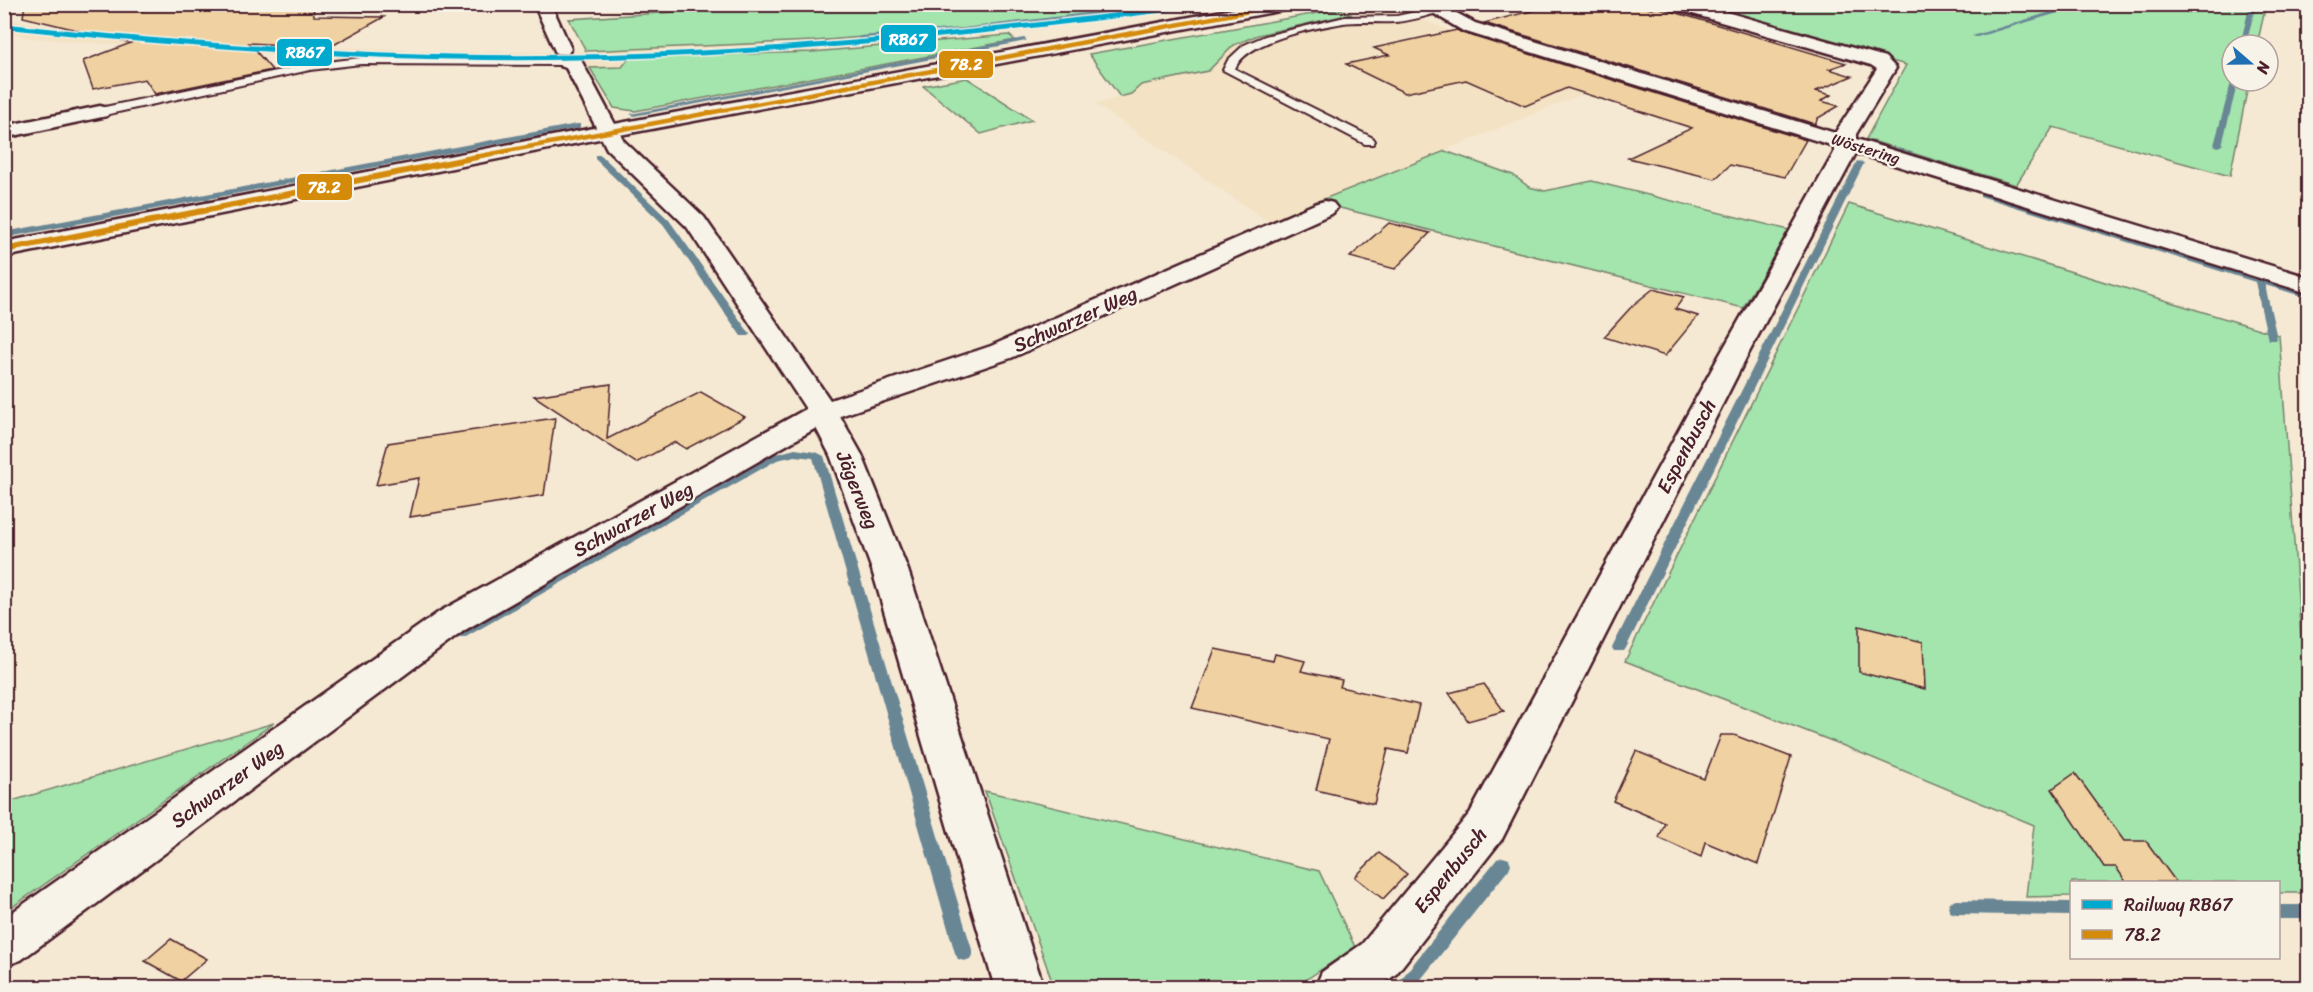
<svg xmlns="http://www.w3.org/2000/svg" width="2313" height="992" viewBox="0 0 2313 992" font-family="Sriracha,sans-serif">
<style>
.built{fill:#f3e2c4}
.green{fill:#a4e4ad;stroke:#77826c;stroke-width:1.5}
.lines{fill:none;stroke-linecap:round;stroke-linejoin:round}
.stream{fill:#698695;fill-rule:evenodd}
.building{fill:#efd1a2;stroke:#4a1f2b;stroke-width:1.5}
.service-casing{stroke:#4a1f2b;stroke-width:4}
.minor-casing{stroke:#4a1f2b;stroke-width:5}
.secondary-casing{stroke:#4a1f2b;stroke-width:5}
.service{fill:#f7f3e8;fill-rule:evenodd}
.minor{fill:#f7f3e8;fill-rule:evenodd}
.secondary{fill:#f7f3e8;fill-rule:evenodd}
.bus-1-far1-casing{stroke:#f7f3e8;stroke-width:7}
.bus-1-casing{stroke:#f7f3e8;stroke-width:10}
.bus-1-far1{stroke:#d48b09;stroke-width:4.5}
.bus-1{stroke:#d48b09;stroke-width:6}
.rail-1-casing{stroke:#f7f3e8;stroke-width:8}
.rail-1{stroke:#00a9ce;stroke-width:5}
.labels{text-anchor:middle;stroke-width:5;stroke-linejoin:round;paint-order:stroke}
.far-street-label{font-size:16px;fill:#4a1f2b;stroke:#f7f3e8}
.street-label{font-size:20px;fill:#4a1f2b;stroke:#f7f3e8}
.line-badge{stroke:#f7f3e8;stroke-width:2}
.badge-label{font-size:16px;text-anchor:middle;font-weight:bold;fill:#fff}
</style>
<rect width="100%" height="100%" fill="#f5e9d3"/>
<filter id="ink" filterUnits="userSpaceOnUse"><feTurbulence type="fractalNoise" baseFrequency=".0167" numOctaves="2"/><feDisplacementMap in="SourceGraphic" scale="12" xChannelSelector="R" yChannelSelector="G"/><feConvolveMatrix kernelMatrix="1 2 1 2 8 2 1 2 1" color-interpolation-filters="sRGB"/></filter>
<g filter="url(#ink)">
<!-- built -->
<g class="built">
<path d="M1171,5H1236L944,41L812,52L629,58L622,67L590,68L581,59H370L219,53L32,38L5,32L4,19L83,31L244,43L446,52H550L814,41L963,29Z"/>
<path d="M1389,7L1454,32L1619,79L1269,222L1095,104L1131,94L1141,85L1208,71L1234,45L1258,35Z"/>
</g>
<!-- green -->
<g class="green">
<path d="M674,5V4L1171,5L963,29L814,41L586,51L569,19L674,12Z"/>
<path d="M1687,5H2266L2257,45H2232V81H2249L2230,176L2053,127L2016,185L1866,139L1906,65Z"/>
<path d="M1340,9L1351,14L1258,35L1234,45L1208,71L1141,85L1131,94L1120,97L1089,54Z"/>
<path d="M1009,35L1015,40L635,111L614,108L590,68L622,67L629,58L812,52Z"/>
<path d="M967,78L1032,120L981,134L923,86Z"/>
<path d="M1445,151L1513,175L1529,187L1545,191L1592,181L1789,230L1743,308L1316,202Z"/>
<path d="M1849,204L2279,335L2308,735V893H2279L2278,882H2072L2071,896L2026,897L2034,825L1832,741L1625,661Z"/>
<path d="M274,723L5,912V803Z"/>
<path d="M985,791L1319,871L1355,947L1295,987H1054Z"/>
</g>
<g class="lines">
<!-- stream -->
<g class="stream">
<path d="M1160,4H1182L963,32L860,40L857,38L860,36L963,28Z"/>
<path d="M2077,4H2088L1977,37L1972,36Z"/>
<path d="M2250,4H2256L2246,45H2240Z"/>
<path d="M1024,38L1026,39V41L634,116L630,114Z"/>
<path d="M2232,79V81H2238L2222,145L2218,147L2214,145Z"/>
<path d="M577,124H580V128L4,238V232Z"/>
<path d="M1888,147H1894L1997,181L1990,183L1888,151Z"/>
<path d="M595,155H601L669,220L750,334L749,336H741L663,224L595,159Z"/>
<path d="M1857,161L1864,163L1626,648L1624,651H1614L1612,648Z"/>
<path d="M1980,192H1986L2308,292V298L2265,285L2277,338L2276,340H2268L2255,282L1980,196Z"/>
<path d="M795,449L816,452L824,456L973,953L970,959L964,961L958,959L955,953L813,458L795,456L777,460L464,638H454L452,635L454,632L769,456Z"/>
<path d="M1503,857L1509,859L1511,864L1509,869L1414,988H1394L1497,859Z"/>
<path d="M1956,900L2072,902V916L1956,914L1950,912L1948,907L1950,902Z"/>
<rect x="2278" y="905" width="30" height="14"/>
</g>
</g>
<!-- building -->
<g class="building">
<path d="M25,4H141L142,11L175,4H313L314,16L384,17L330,47L249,43L272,70L155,94L145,79L93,89L83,61L131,43L23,17Z"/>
<path d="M1559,4H1635L1651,9L1657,7L1846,63L1829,69L1852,76L1816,91L1831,95L1821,101L1839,106L1818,118L1815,124L1484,23Z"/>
<path d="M1457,30L1462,33L1806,140L1785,177L1730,165L1715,179L1628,158L1692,128L1567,88L1525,106L1466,80L1405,93L1346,64L1389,55L1374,48Z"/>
<path d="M1389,223L1430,233L1395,269L1350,257Z"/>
<path d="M1653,289L1684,297L1675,309L1698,316L1665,356L1604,337L1633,305Z"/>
<path d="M611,384L607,439L701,392L745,417L686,449L675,442L636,463L534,396Z"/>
<path d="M555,418L544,495L410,517L419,478L376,485L388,443Z"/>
<path d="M1859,626L1923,642L1925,689L1859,672Z"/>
<path d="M1215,649L1273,661L1275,654L1305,661L1301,671L1342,680L1340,687L1419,705L1408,753L1388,749L1374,804L1316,790L1329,739L1192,708Z"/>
<path d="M1484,684L1504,711L1468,721L1449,693Z"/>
<path d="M1721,735H1734L1791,757L1758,864L1705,842L1701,857L1659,838L1665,823L1613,801L1636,751L1704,779Z"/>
<path d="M2075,773L2124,841H2146L2176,882H2126L2116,867H2104L2052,789Z"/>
<path d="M1379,853L1407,874L1383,899L1355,877Z"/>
<path d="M171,939L207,959L181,981L145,961Z"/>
</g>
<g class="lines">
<defs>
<g id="service">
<path d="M1437,7L1441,8V12C1426,16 1410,21 1395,22C1378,23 1360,21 1343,23C1316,28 1246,40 1235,69L1373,138L1375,141L1373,144H1365L1223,70L1228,60L1244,45L1265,36L1345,17L1397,16Z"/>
<path d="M361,58L567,59L573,62L567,65L361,64L310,70L100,116L94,112L100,108L310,64Z"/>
</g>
<g id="minor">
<path d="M345,4H439L431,9H353Z"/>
<path d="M534,4H551L571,49L568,53H556Z"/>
<path d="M1418,4H1440L1475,23L1835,133L1877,69L1871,65L1672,8L1670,4H1698L1885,57L1896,68L1856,134V139L2308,277V293L1856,153L1746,358L1502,839L1396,974L1378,988H1315L1322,972L1362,944L1470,813L1718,358L1834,153V146L1463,31Z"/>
<path d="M567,56L581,60L583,64L624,141L704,217L830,400L991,346L1317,203L1325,201L1333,203L1337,208L1333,213L1011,358L840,416L862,455L908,570L1044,988H995L872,570L830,455L816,428L465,630L21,960L4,966V918L439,612L806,409L687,227L607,149L566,68L560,66L558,62L560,58Z"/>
<path d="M100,106L107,108L110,112L107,116L4,138V126Z"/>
</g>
<path id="secondary" d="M1260,4H1298L1290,9L609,137L4,257V242L609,125Z"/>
</defs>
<!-- service casing -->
<use href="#service" class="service-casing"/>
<!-- minor casing -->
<use href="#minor" class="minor-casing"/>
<!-- secondary casing -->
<use href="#secondary" class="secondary-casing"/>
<!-- service -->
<use href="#service" class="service"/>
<!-- minor -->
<use href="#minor" class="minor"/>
<!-- secondary -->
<use href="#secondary" class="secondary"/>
<defs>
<path id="bus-1-far1" d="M470,158L1287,4"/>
<path id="bus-1" d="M4,250L477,157"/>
</defs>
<!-- bus-1-far1 casing -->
<use href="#bus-1-far1" class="bus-1-far1-casing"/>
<!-- bus-1 casing -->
<use href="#bus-1" class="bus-1-casing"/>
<!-- bus-1-far1 -->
<use href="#bus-1-far1" class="bus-1-far1"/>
<!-- bus-1 -->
<use href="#bus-1" class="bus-1"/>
<defs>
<path id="rail-1" d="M4,26C153,42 302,54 452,57C705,62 957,37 1208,4"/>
</defs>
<!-- rail-1 casing -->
<use href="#rail-1" class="rail-1-casing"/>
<!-- rail-1 -->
<use href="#rail-1" class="rail-1"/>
</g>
</g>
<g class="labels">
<!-- far-street labels -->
<g class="far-street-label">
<text transform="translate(1866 148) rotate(17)" y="6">Wöstering</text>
</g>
<!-- street labels -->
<g class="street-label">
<text transform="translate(1075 319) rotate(-24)" y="7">Schwarzer Weg</text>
<text transform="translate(1686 446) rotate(-62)" y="7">Espenbusch</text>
<text transform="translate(858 490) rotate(68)" y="7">Jägerweg</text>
<text transform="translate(633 519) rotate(-29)" y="7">Schwarzer Weg</text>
<text transform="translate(227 784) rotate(-36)" y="7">Schwarzer Weg</text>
<text transform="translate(1450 870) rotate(-51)" y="7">Espenbusch</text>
</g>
</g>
<g class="line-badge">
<rect x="880" y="24" width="57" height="29" rx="6" fill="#00a9ce"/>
<rect x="276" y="38" width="57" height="29" rx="6" fill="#00a9ce"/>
<rect x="938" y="50" width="56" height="29" rx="6" fill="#d48b09"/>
<rect x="296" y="173" width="57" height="28" rx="6" fill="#d48b09"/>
</g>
<g class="badge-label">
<text x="908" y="45">RB67</text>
<text x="305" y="58">RB67</text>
<text x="966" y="70">78.2</text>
<text x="324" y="193">78.2</text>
</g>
<!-- margin -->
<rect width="2313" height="992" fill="none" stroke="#f7f3e8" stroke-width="24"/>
<rect x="12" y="12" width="2289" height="968" fill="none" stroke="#4a1f2b" stroke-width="2" filter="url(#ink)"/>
<!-- legend -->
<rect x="2070" y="881" width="210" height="78" fill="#f7f3e8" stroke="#b29e9c" stroke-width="1.5"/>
<rect x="2082" y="900" width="30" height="9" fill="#00a9ce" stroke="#b29e9c" stroke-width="1.5"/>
<text x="2124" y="911" font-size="18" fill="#4a1f2b">Railway RB67</text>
<rect x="2082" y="930" width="30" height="9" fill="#d48b09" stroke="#b29e9c" stroke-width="1.5"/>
<text x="2124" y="941" font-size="18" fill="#4a1f2b">78.2</text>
<!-- north arrow -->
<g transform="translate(2250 63) rotate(110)"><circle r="28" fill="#f7f3e8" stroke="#b29e9c" stroke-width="1.5"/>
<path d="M0-4.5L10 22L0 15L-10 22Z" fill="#1f6fb2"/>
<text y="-9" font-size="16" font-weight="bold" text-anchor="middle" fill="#4a1f2b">N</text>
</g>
</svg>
